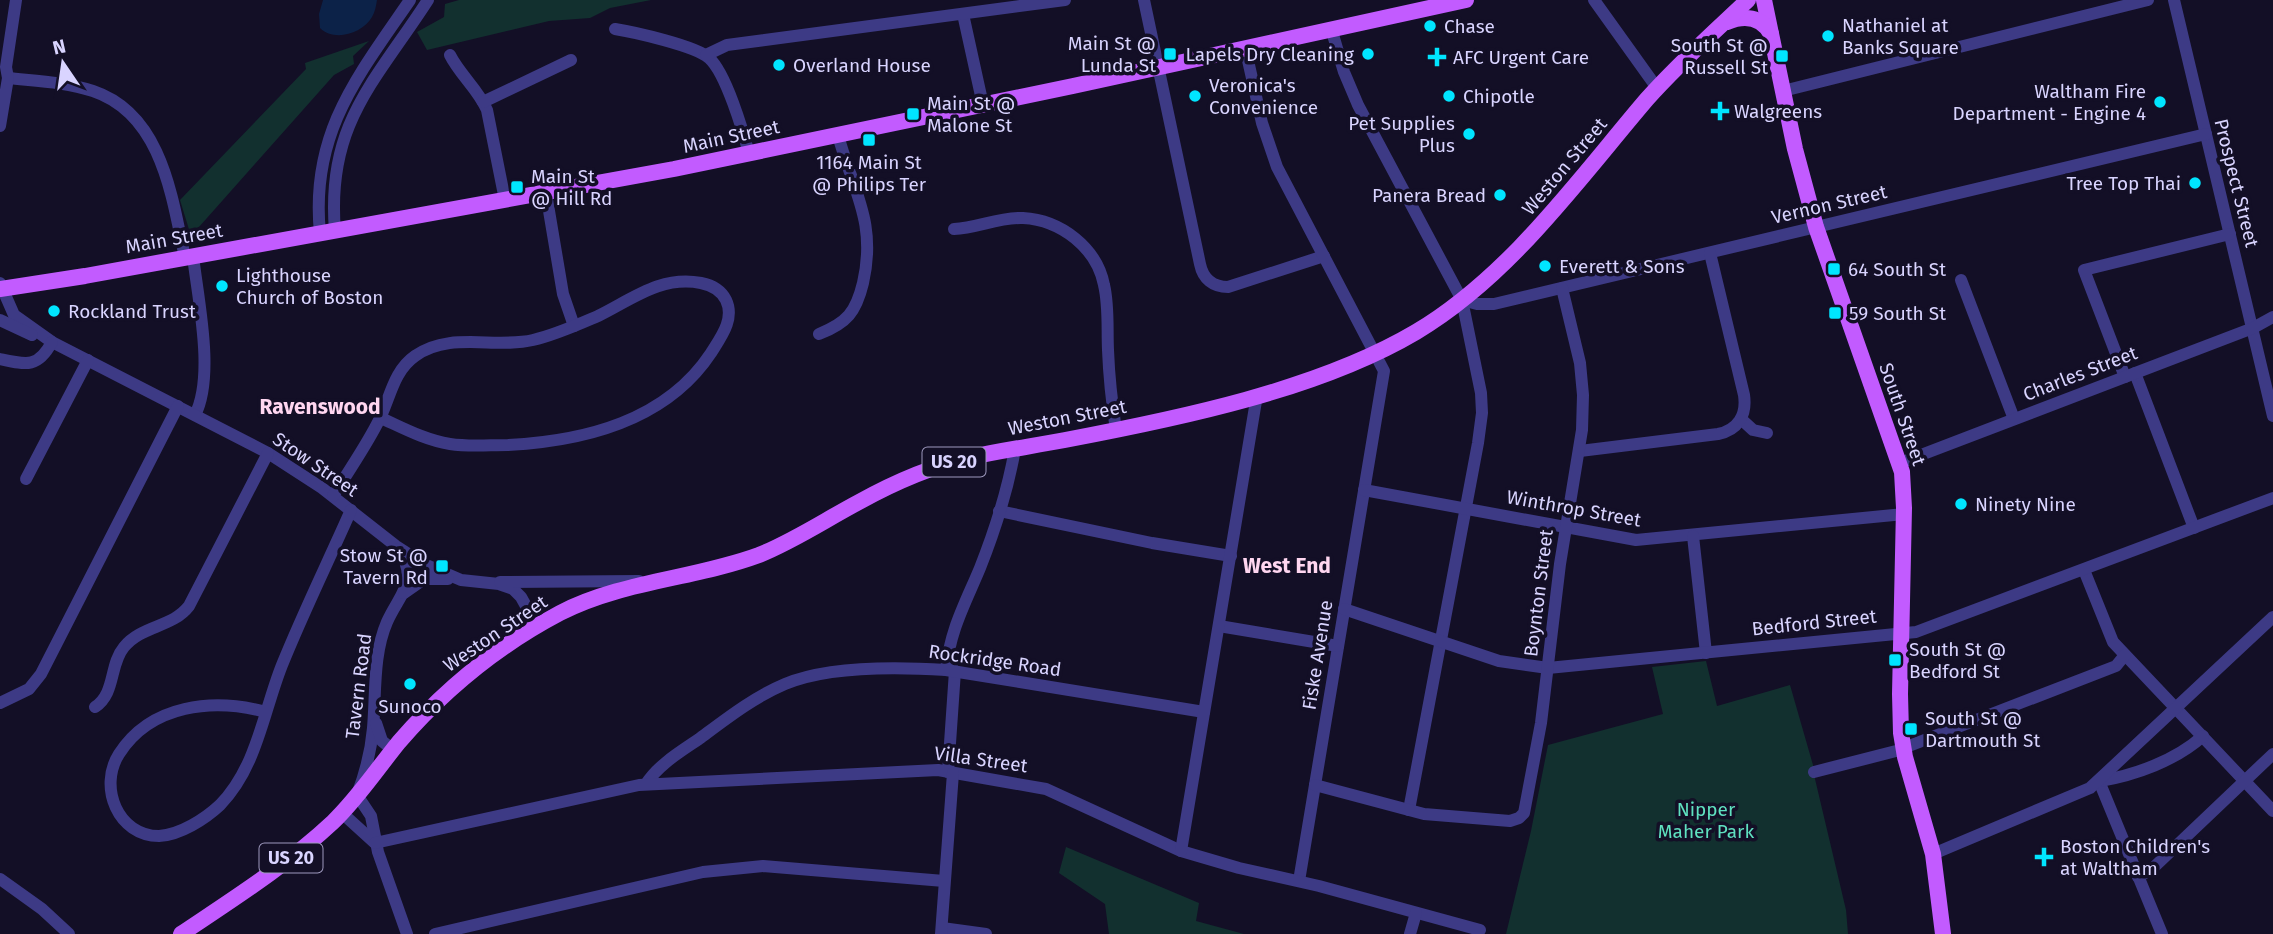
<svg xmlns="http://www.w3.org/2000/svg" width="2273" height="934" viewBox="0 0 2273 934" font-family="'Fira Sans',sans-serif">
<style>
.green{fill:#12302f}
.water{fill:#0c2248}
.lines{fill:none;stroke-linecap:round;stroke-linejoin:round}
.minor{stroke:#3d3a85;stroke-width:12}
.major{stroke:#c25bff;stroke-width:16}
.poi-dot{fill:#00e5ff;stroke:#130f26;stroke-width:2.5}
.labels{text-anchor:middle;stroke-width:7;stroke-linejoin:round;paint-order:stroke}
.shield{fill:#130f26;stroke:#9e99be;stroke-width:2}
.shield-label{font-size:18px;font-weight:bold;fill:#d9d4ff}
.poi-label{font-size:19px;fill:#d9d4ff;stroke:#130f26;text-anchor:start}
.street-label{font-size:19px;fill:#d9d4ff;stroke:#130f26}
.park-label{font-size:19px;fill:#5fe0c0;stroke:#130f26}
.neighbourhood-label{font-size:21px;font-weight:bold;fill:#ffd6f0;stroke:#130f26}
</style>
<rect width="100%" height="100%" fill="#130f26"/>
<!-- green -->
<g class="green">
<path d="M459,0H651L610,8L590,18L549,21L427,50L417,32L444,17L445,4Z"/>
<path d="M369,41L353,56L354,64L334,75L191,236L180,200L306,69L305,63Z"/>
<path d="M1706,661L1717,706L1790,685L1813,765L1815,779L1846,910L1848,934H1506L1531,831L1548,745L1663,714L1652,667Z"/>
<path d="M1066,847L1199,903L1196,921L1244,934H1109L1105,904L1059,873Z"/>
</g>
<!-- water -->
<path class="water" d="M323,0H377C376,6 375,12 372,17C362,34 334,42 320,28L319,14Z"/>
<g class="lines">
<!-- minor -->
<g class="minor">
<path d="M1144,0L1200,264C1203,279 1213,287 1228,287L1324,256"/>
<path d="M1594,0L1657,88"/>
<path d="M2174,0L2273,416"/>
<path d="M963,14L983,105"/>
<path d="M1331,28L1344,72L1358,105L1462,300L1481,393L1482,413L1478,443L1409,810"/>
<path d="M615,29C634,32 696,46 709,58C726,73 743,131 749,154"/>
<path d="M1245,47L1262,123L1277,167L1384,371L1299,881"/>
<path d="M450,55C460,75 478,89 487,110L505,200"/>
<path d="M706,55L727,45L1065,0"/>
<path d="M8,78C36,81 66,82 93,91C162,114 172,197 185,258"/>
<path d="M1783,91L2148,0"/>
<path d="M483,102L571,60"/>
<path d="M0,126L8,78L6,67L16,0"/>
<path d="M546,193L563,294L574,326"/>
<path d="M954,229C977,228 999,217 1023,218C1061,220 1097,248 1104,285C1109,306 1107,328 1108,350C1109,376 1112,404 1116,430"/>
<path d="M335,231C326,124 375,82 428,0"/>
<path d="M320,233C310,134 357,77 410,0"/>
<path d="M193,256C198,300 215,376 195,415"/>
<path d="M1961,280L2014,419"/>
<path d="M0,283L14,315L52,342L268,453L322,488L396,546L424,564L461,580L499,584L513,589L521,597L526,606L528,622L525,634"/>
<path d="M1462,300L1477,304H1494L2206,134"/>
<path d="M0,320L32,335"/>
<path d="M819,334C847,323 856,312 863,283C877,222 853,191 838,135"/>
<path d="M0,359C27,365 38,368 52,342"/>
<path d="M2135,373L2194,528"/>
<path d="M2125,377L2084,270L2230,234"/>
<path d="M1741,419L1753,430L1767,433"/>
<path d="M1580,451L1718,434C1738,430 1747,415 1744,395L1710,253"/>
<path d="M1900,463L2253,328L2273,317"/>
<path d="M26,479L88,360"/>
<path d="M1364,490L1636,540L1904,514"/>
<path d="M333,496C348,472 364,449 377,424C390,401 392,372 415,356C450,331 494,349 533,340C555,335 577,325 598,316C631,300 661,275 701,283C711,285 721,290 726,300C735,319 721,337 711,353C666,421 585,441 508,445C488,445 469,447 450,444C425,440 403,428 381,418"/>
<path d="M999,511L1152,543L1231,556"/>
<path d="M1693,536L1706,653"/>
<path d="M398,549C420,581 400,593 387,622C373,654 376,693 373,728C371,751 365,774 357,795L371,816L378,852L407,934"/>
<path d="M2084,570L2113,642L2273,811"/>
<path d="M500,582L639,581"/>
<path d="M404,593L424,579H448"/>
<path d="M1344,609L1499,661L1548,668L1916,632L2273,498"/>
<path d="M1219,626L1338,646"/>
<path d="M946,670C950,630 965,604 980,568C995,530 1008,489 1015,449"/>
<path d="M0,703L29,689L41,674L178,406"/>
<path d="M95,707C116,693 109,665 124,647C142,625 172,628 189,606L268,453"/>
<path d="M266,712C213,698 151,704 119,754C98,787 118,836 159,836C180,835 205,819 220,805C257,767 263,713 282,665C303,613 328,562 351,510"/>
<path d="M376,723L382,741L393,750"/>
<path d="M948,772L955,671"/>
<path d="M1814,772L1896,751L2116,666L2125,655"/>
<path d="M2099,781L2162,934"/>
<path d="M2100,781C2135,775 2175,761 2203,736"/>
<path d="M646,784C658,765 680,752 699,739C726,719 754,697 785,684C828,666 899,667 946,670L1204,712"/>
<path d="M1315,785L1424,814L1510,821L1519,818L1524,813L1541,723L1560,564L1582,430L1583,395L1580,363L1562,288"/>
<path d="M342,813L375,843"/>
<path d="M375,843L639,785L938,770L1046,789L1181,851L1239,868L1319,886L1480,930"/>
<path d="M1181,851L1257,395"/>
<path d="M1933,854L2090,788L2273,617"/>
<path d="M2138,877L2152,869L2273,754"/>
<path d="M0,879L42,909L69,934"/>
<path d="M942,928L986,934"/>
<path d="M435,934L703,872L763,866L944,881"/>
<path d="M941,934L953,773"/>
<path d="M1410,934L1416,913"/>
</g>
<!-- major -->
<g class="major">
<path d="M1764,0L1795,149L1816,227L1902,472L1904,508L1900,694L1901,733L1905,757L1933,854L1943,934"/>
<path d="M1727,22C1744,15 1761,16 1771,34"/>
<path d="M0,289L85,276L674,169L1073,86L1466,0"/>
<path d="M181,934C233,899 287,865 333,822C358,798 377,769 399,742C444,690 499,645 560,613C622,581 694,579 759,555C794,541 825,520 859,502C895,482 932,466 972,457C1003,450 1034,446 1065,440C1176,419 1318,390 1416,332C1510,276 1577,181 1647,99C1678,64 1714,32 1748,0"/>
</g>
</g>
<!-- markers -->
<g class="poi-dot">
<circle cx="1430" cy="26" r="7"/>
<circle cx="1828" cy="36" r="7"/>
<rect x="1163" y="47" width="14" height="14" rx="3.5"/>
<circle cx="1368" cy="54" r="7"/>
<rect x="1775" y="49" width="14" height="14" rx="3.5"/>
<path d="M1433.5 46.5h7v7h7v7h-7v7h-7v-7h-7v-7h7z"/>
<circle cx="779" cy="65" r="7"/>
<circle cx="1195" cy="96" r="7"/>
<circle cx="1449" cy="96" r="7"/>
<circle cx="2160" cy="102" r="7"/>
<path d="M1716.5 100.5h7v7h7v7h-7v7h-7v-7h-7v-7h7z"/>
<rect x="906" y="107" width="14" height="14" rx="3.5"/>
<circle cx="1469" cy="134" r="7"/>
<rect x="862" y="133" width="14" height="14" rx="3.5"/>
<circle cx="2195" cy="183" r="7"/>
<rect x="510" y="180" width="14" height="14" rx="3.5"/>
<circle cx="1500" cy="195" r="7"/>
<circle cx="1545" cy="266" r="7"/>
<rect x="1827" y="262" width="14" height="14" rx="3.5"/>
<circle cx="222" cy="286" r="7"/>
<circle cx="54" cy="311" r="7"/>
<rect x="1828" y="306" width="14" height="14" rx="3.5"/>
<circle cx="1961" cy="504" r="7"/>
<rect x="435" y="559" width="14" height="14" rx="3.5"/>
<rect x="1888" y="653" width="14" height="14" rx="3.5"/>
<circle cx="410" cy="684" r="7"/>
<rect x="1904" y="722" width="14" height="14" rx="3.5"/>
<path d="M2040.5 846.5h7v7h7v7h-7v7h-7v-7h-7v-7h7z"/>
</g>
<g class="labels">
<!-- shield labels -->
<g class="shield">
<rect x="922.5" y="447.5" width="63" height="29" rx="5"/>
<rect x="259.5" y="843.5" width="63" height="29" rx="5"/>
</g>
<g class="shield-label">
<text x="954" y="468">US 20</text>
<text x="291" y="864">US 20</text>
</g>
<!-- poi labels -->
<g class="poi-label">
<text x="1842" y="32">Nathaniel at<tspan x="1842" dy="22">Banks Square</tspan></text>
<text x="1444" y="33">Chase</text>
<text x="1156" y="50" text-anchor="end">Main St @<tspan x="1156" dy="22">Lunda St</tspan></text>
<text x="1768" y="52" text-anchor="end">South St @<tspan x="1768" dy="22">Russell St</tspan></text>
<text x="1354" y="61" text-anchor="end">Lapels Dry Cleaning</text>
<text x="1453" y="64">AFC Urgent Care</text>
<text x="793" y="72">Overland House</text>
<text x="1209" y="92">Veronica's<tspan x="1209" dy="22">Convenience</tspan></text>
<text x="2146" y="98" text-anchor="end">Waltham Fire<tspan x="2146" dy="22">Department - Engine 4</tspan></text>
<text x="1463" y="103">Chipotle</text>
<text x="927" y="110">Main St @<tspan x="927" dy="22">Malone St</tspan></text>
<text x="1734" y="118">Walgreens</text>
<text x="1455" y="130" text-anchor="end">Pet Supplies<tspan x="1455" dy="22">Plus</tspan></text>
<text x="869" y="169" text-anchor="middle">1164 Main St<tspan x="869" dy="22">@ Philips Ter</tspan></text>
<text x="531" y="183">Main St<tspan x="531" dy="22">@ Hill Rd</tspan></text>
<text x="2181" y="190" text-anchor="end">Tree Top Thai</text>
<text x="1486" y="202" text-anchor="end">Panera Bread</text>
<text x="1559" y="273">Everett &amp; Sons</text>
<text x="1848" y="276">64 South St</text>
<text x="236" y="282">Lighthouse<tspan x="236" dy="22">Church of Boston</tspan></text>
<text x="68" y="318">Rockland Trust</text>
<text x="1849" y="320">59 South St</text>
<text x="1975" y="511">Ninety Nine</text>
<text x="428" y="562" text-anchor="end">Stow St @<tspan x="428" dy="22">Tavern Rd</tspan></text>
<text x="1909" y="656">South St @<tspan x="1909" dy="22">Bedford St</tspan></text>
<text x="410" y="713" text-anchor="middle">Sunoco</text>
<text x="1925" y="725">South St @<tspan x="1925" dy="22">Dartmouth St</tspan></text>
<text x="2060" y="853">Boston Children's<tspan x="2060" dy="22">at Waltham</tspan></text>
</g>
<!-- street labels -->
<g class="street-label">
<text transform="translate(731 136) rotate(-12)" y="7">Main Street</text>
<text transform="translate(1564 166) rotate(-50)" y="7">Weston Street</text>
<text transform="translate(2237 183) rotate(76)" y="7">Prospect Street</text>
<text transform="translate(1829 204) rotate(-13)" y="7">Vernon Street</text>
<text transform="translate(174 238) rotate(-10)" y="7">Main Street</text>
<text transform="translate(2080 373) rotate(-21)" y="7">Charles Street</text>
<text transform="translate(1903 414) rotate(71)" y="7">South Street</text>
<text transform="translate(1067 417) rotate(-11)" y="7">Weston Street</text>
<text transform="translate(316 464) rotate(34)" y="7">Stow Street</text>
<text transform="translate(1574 508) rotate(10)" y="7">Winthrop Street</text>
<text transform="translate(1538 593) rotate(-83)" y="7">Boynton Street</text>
<text transform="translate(1814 622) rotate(-6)" y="7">Bedford Street</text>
<text transform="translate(495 633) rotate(-34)" y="7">Weston Street</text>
<text transform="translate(1317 655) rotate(-81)" y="7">Fiske Avenue</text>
<text transform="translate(995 660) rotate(8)" y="7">Rockridge Road</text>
<text transform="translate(358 686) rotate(-83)" y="7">Tavern Road</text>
<text transform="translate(981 759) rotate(8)" y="7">Villa Street</text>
</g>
<!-- park labels -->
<g class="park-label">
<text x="1706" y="816">Nipper<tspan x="1706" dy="22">Maher Park</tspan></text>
</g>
<!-- neighbourhood labels -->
<g class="neighbourhood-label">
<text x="320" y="414">Ravenswood</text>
<text x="1287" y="573">West End</text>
</g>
</g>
<!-- north arrow -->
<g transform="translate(63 63) rotate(347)" stroke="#130f26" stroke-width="5" paint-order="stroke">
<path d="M0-5L12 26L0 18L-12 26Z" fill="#d9d4ff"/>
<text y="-10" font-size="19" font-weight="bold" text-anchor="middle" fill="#d9d4ff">N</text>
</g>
</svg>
